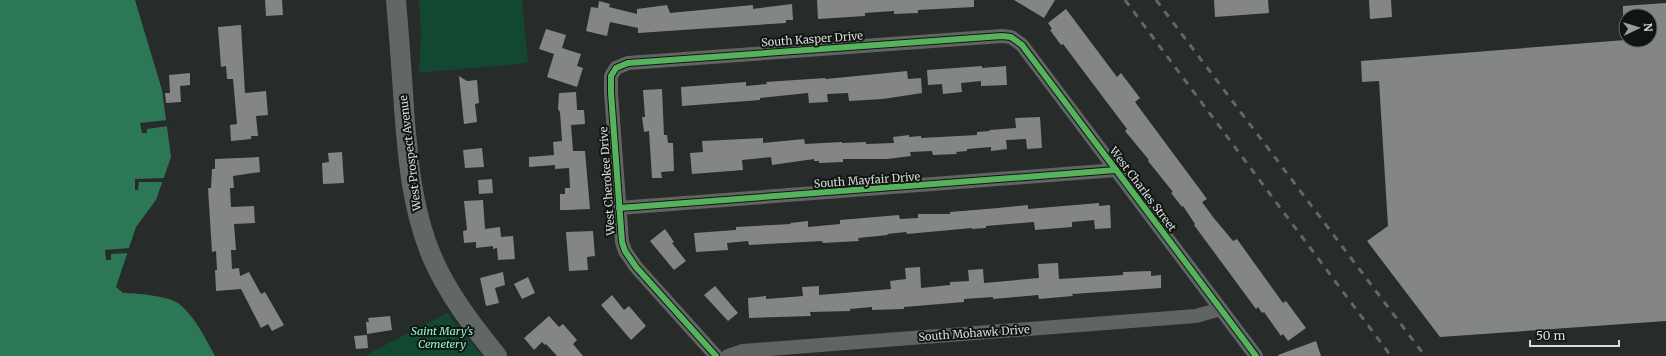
<svg xmlns="http://www.w3.org/2000/svg" width="1666" height="356" viewBox="0 0 1666 356" font-family="Merriweather,serif">
<style>
.green{fill:#124732}
.water{fill:#2c7756}
.pier{fill:#272b29}
.building{fill:#838684}
.lines{fill:none;stroke-linecap:round;stroke-linejoin:round}
.minor{stroke:#606462;stroke-width:14}
.secondary{stroke:#616764;stroke-width:20}
.rail{stroke:#626664;stroke-width:3;stroke-dasharray:7 7;stroke-linecap:butt}
.cycleway-casing{stroke:#111512;stroke-width:8}
.cycleway{stroke:#56b35d;stroke-width:6}
.labels{text-anchor:middle;stroke-width:4;stroke-linejoin:round;paint-order:stroke}
.street-label{font-size:11px;fill:#d6dcd8;stroke:#111512}
.park-label{font-size:11px;font-style:italic;fill:#92fac8;stroke:#111512}
</style>
<rect width="100%" height="100%" fill="#272b29"/>
<!-- green -->
<g class="green">
<path d="M419,0H522L528,63L419,73L421,33Z"/>
<path d="M447,313L482,356H364Z"/>
</g>
<!-- water -->
<path class="water" d="M0,0H135L162,90L171,157L156,200L136,227L116,287L123,293C136,293 167,296 178,303C195,316 205,338 215,356H0Z"/>
<!-- pier -->
<g class="pier">
<path d="M168,120L169,126L147,129V133H142L140,123Z"/>
<path d="M166,178L165,182H139L138,190H135V179Z"/>
<path d="M130,248L129,253L111,254V260H106L105,250Z"/>
</g>
<!-- building -->
<g class="building">
<path d="M265,0H282L283,15L266,16Z"/>
<path d="M817,0H974V7L918,10V13L894,14V11L865,13V16L818,19Z"/>
<path d="M1014,0H1055L1044,18Z"/>
<path d="M1214,0H1268L1269,13L1215,17Z"/>
<path d="M1369,0H1391L1392,17L1370,19Z"/>
<path d="M599,1L610,4L609,7L637,14V9L667,5L670,13L753,5V9L792,4L793,20H786V23L638,33V28L610,22L607,36L586,31L591,7L598,8Z"/>
<path d="M1666,3V321L1440,337L1367,241L1388,226L1379,81L1362,82L1361,61L1625,40H1650V16H1623V6Z"/>
<path d="M1066,9L1117,77L1121,73L1140,98L1135,102L1207,199L1202,202L1213,217L1233,241L1237,239L1283,303L1286,301L1306,328L1288,341L1283,334L1281,336L1264,312L1262,313L1258,307L1256,309L1194,225L1195,224L1183,206L1182,207L1171,193L1173,192L1148,161L1149,160L1125,131L1127,129L1063,44L1061,45L1050,30L1052,29L1048,23Z"/>
<path d="M241,25L245,93L266,91L268,115L256,116L258,136H251V139L231,141L230,125L237,124L233,79H227L226,66L221,67L218,27Z"/>
<path d="M546,29L566,35L562,48L581,54L577,66L583,68L577,87L547,77L554,54L539,49Z"/>
<path d="M982,66V68L1006,66L1007,85L981,86V81L961,83L962,92L943,94L942,84L928,85L927,70Z"/>
<path d="M907,71L908,79L921,78L922,93L883,99L849,101L848,93L827,94L828,102L809,103L808,93L760,98V100L682,106L681,87L746,82V86L767,84L766,82L825,78L826,79Z"/>
<path d="M190,73V85L180,86L181,102L166,103L165,93H170L169,75Z"/>
<path d="M459,76L467,81L477,80L479,103L475,104L477,122L464,124Z"/>
<path d="M662,89L664,135H667L668,143H673L674,171L661,172L662,178H652L649,131L644,132L642,117H645L643,90Z"/>
<path d="M576,92L577,110H584L585,124L571,125L573,151H585L590,209L568,210H560V194H565V188H570L569,168L555,169V165L529,167V157L554,155L553,142L562,141L560,112L558,109L559,93Z"/>
<path d="M1040,117L1042,148L1027,149L1026,139L1006,140L1007,149L991,151V147L967,149V151L956,152L957,154L933,155L932,151L910,152L911,156L887,159H843V162L819,163V161H814V159L772,165L771,157L742,160L743,170L692,174L690,153L703,152L702,141L763,138V143L804,139L805,144L842,142V143L866,142V144L894,143L893,137L909,135V137L921,136V138L977,135V132L990,131L989,130L1016,128L1015,118Z"/>
<path d="M482,148L484,167L465,168L463,150Z"/>
<path d="M342,152L344,183L323,184L322,163L329,162L328,153Z"/>
<path d="M259,157L260,172L233,176L234,188H230L231,207L254,206L255,223L234,224L236,250H231L232,269L239,268L240,276L249,272L261,294L265,292L284,325L272,331L268,324L261,328L241,289L216,291L215,270H217L216,251L212,252L208,188H211L212,169H215V159Z"/>
<path d="M492,179L493,193L479,194L478,180Z"/>
<path d="M483,200L485,229L500,227L501,237L513,236L515,259L498,260L497,248L493,249V246L476,248V242L464,243L463,231L467,230L464,201Z"/>
<path d="M1099,203V206L1110,205L1111,228L1095,229L1094,220L1072,222V227L1035,230L1034,222L986,226V228L972,229V228L907,234L906,232L887,234L888,235L858,238L859,241L823,243L822,241L749,245L748,241L727,243L728,250L696,252L694,233L736,230V227L791,224L790,223L808,221V227L840,224V220L899,215L900,219L918,218V214H950V212L998,208L1028,205V209Z"/>
<path d="M665,229L674,242L672,243L686,261L674,270L650,241Z"/>
<path d="M593,231L595,256L587,257L588,270L569,271L566,232Z"/>
<path d="M1058,263L1059,279L1123,275V272L1151,271V276L1161,275V288L1072,294L1073,296L1039,299L1038,295L993,299V297L964,299V302L904,307V309L872,310V307L850,309V311L810,312L811,316L749,318L748,298L766,296V299L803,296L802,287L819,286V295L891,289L890,281L906,279L905,268L920,267L921,288L950,285V282L969,281L968,270L983,269L984,283L1039,278L1038,264Z"/>
<path d="M503,272L505,285L495,288L499,303L486,306L480,278Z"/>
<path d="M528,277L535,293L522,299L514,284Z"/>
<path d="M715,286L738,313L728,321L704,295Z"/>
<path d="M612,295L624,310L629,306L646,326L631,340L601,305Z"/>
<path d="M390,316L392,330L367,334L366,322H369L368,318Z"/>
<path d="M549,316L559,327L563,324L577,340L573,344L583,356H557L546,344L545,345L542,342L534,350L524,338Z"/>
<path d="M367,335L368,348L356,349L354,336Z"/>
<path d="M1316,341L1321,356H1279L1278,355Z"/>
</g>
<g class="lines">
<!-- minor -->
<g class="minor">
<path d="M619,208L1116,170"/>
<path d="M716,356L636,267L625,251L622,242L611,93V76L616,68L628,63L1002,36L1011,37L1022,45L1256,356"/>
<path d="M728,356L743,351L1196,316L1221,309"/>
</g>
<!-- secondary -->
<path class="secondary" d="M396,0C399,36 402,73 404,109C408,160 412,210 432,257C448,294 472,325 497,356"/>
<!-- rail -->
<g class="rail">
<path d="M1125,0L1391,356"/>
<path d="M1156,0L1425,356"/>
</g>
<defs>
<g id="cycleway">
<path d="M619,208L1116,170"/>
<path d="M716,356L636,267L625,251L622,242L611,93V76L616,68L628,63L1002,36L1011,37L1022,45L1256,356"/>
</g>
</defs>
<!-- cycleway casing -->
<use href="#cycleway" class="cycleway-casing"/>
<!-- cycleway -->
<use href="#cycleway" class="cycleway"/>
</g>
<g class="labels">
<!-- street labels -->
<g class="street-label">
<text transform="translate(812 39) rotate(-4)" y="4">South Kasper Drive</text>
<text transform="translate(410 153) rotate(-97)" y="4">West Prospect Avenue</text>
<text transform="translate(867 180) rotate(-4)" y="4">South Mayfair Drive</text>
<text transform="translate(607 181) rotate(-94)" y="4">West Cherokee Drive</text>
<text transform="translate(1143 189) rotate(53)" y="4">West Charles Street</text>
<text transform="translate(974 333) rotate(-4)" y="4">South Mohawk Drive</text>
</g>
<!-- park labels -->
<g class="park-label">
<text x="442" y="335">Saint Mary's<tspan x="442" dy="13">Cemetery</tspan></text>
</g>
</g>
<!-- north arrow -->
<g transform="translate(1638 28) rotate(86)"><circle r="19" fill="#111512" stroke="#606561"/>
<path d="M0-3L7 15L0 10L-7 15Z" fill="#999e9b"/>
<text y="-6" font-size="11" font-weight="bold" text-anchor="middle" fill="#d6dcd8">N</text>
</g>
<!-- scale -->
<path d="M1530 340v6h89v-6" fill="none" stroke="#d6dcd8" stroke-width="2"/>
<text x="1536" y="340" font-size="12" fill="#d6dcd8" stroke="#111512" stroke-width="3" paint-order="stroke">50 m</text>
</svg>
